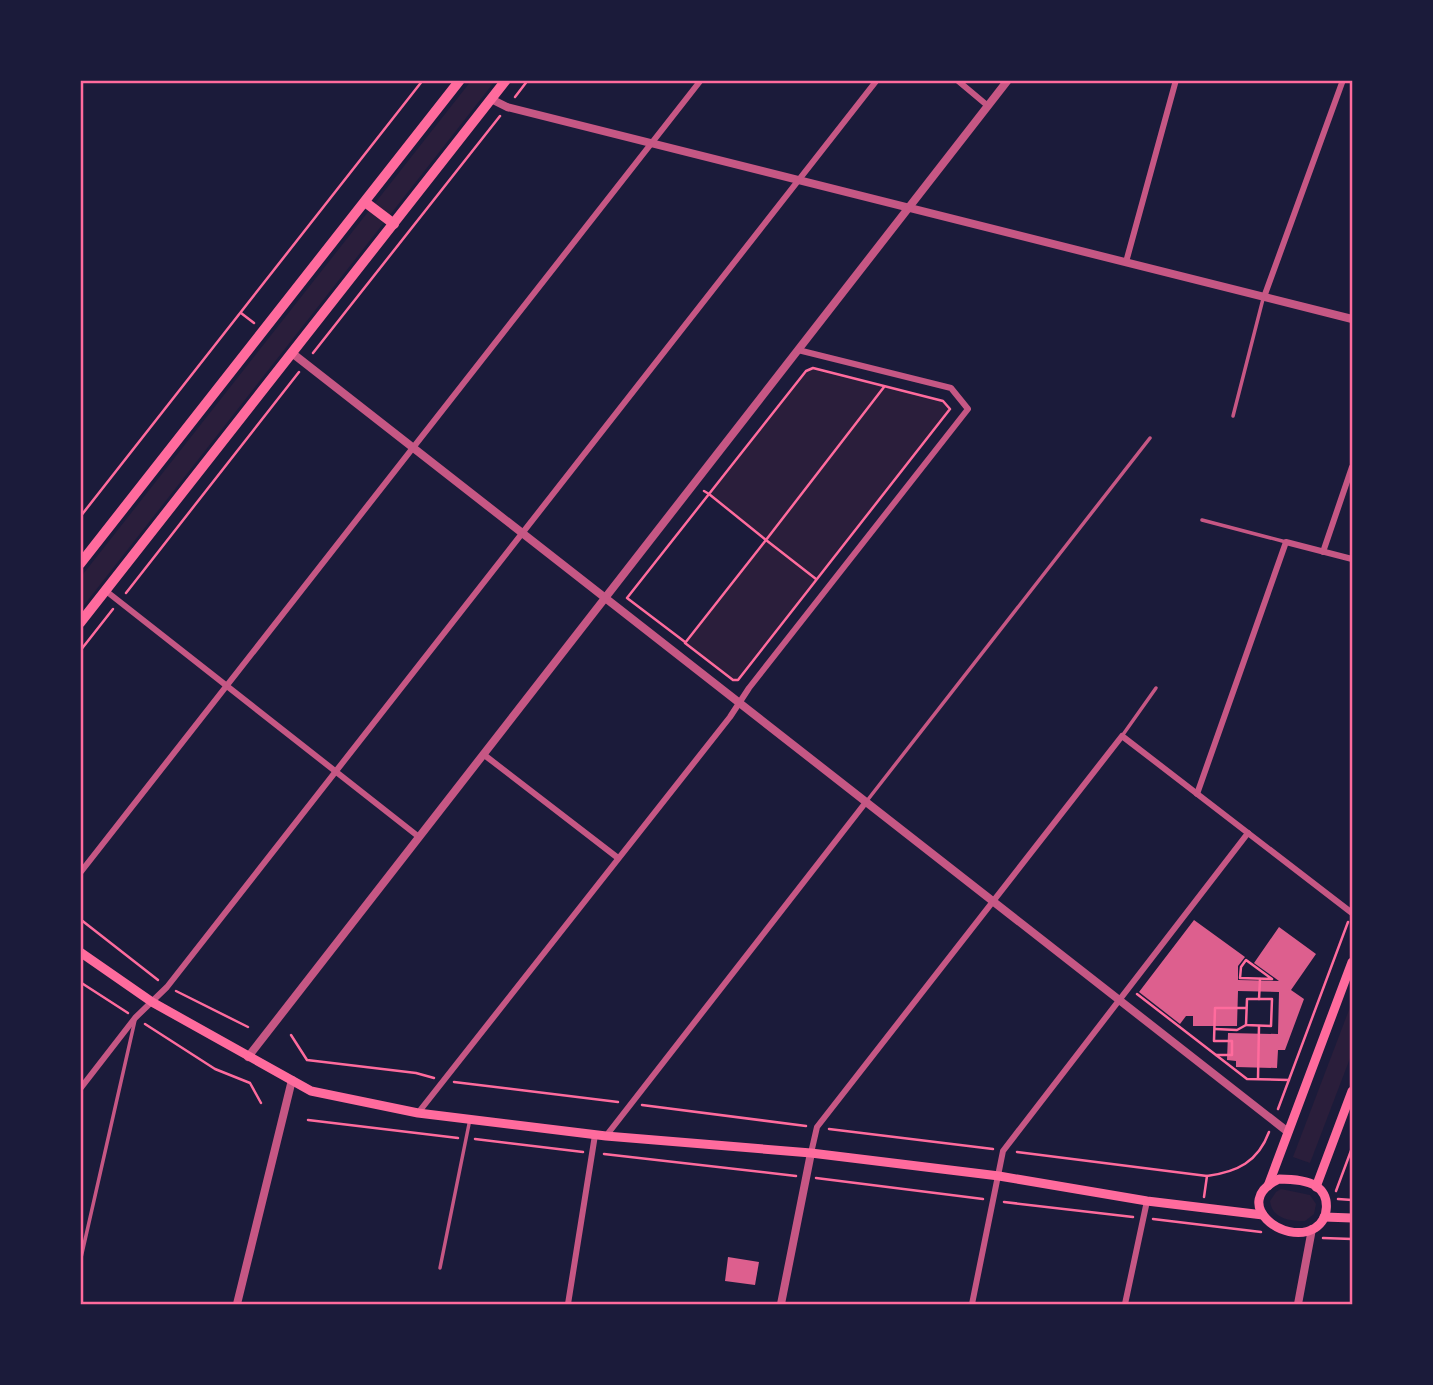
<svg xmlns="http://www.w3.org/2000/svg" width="1433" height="1385" viewBox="0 0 1433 1385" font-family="Karla,sans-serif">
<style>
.green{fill:#2a1e3b}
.building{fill:#dd5f8e}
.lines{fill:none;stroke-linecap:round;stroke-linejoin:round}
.path{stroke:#ff6b9d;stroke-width:2.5}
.service{stroke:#c65784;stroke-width:3.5}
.minor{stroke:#c65784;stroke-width:6}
.tertiary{stroke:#c65784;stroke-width:8}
.secondary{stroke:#ff6b9d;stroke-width:9}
.primary{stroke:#ff6b9d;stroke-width:10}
.neatline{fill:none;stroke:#ff6b9d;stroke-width:2.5}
</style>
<rect width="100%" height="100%" fill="#1b1b3a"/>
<!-- green -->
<g class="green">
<path d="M471,81H495L81,609L80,578Z"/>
<path d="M814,368L943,401L950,409L738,680H733L685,643L766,540L709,494L806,371Z"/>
<path d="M1352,1002V1053L1310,1163L1293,1157Z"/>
<path d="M1281,1189L1310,1195L1316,1204L1314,1214L1305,1221C1290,1221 1272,1219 1270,1201L1276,1192Z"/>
</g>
<!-- building -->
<g class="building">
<path d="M1194,920L1245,957L1238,966V980L1279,981L1254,963L1279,927L1316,954L1291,990L1304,999L1285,1050H1278L1277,1068L1236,1067V1061L1227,1060L1228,1033L1278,1034L1279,992L1238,991L1237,1026H1193V1016H1186L1180,1024L1139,992Z"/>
<path d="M728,1257L759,1262L755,1285L725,1281Z"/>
</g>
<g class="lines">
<!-- path -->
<g class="path">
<path d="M515,97L528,80"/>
<path d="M241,313L254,323"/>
<path d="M313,353L500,116"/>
<path d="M813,368L943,401L950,409L738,680H733L685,643L766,540L709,494L806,371Z"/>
<path d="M80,517L423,80"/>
<path d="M816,579L766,540L884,387"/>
<path d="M126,593L299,372"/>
<path d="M685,642L627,598L709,494L704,491"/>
<path d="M80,651L113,609"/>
<path d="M80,919L158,980"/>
<path d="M1246,960L1272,979L1240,978L1241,967Z"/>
<path d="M80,982L128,1013"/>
<path d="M176,991L248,1027"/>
<path d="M1137,994L1247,1079L1289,1080"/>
<path d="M1247,999H1272L1271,1026L1246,1025Z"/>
<path d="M1259,999L1260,979"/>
<path d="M145,1024L215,1069L250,1083L261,1103"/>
<path d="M1215,1029L1237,1030L1246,1025"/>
<path d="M291,1035L307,1060L416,1073L434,1078"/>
<path d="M1216,1055H1232V1041H1214L1215,1008H1246"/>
<path d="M1258,1078L1259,1026"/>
<path d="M454,1082L618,1102"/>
<path d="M642,1105L806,1126"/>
<path d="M1278,1109L1348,922"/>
<path d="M308,1120L458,1138"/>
<path d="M829,1129L993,1149"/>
<path d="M475,1139L583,1152"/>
<path d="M1017,1152L1207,1176C1237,1172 1258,1162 1269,1132"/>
<path d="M604,1154L796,1176"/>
<path d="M816,1178L983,1199"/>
<path d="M1336,1191L1352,1148"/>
<path d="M1204,1197L1207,1176"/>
<path d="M1338,1199L1352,1200"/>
<path d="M1004,1202L1133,1217"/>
<path d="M1153,1219L1261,1232"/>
<path d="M1323,1238L1352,1239"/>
</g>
<!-- service -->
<g class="service">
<path d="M1233,416L1263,299"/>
<path d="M1202,520L1286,542"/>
<path d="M1122,736L1156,688"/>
<path d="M866,802L1150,438"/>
<path d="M80,1262L135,1020"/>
<path d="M440,1268L470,1119"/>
</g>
<!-- minor -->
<g class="minor">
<path d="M957,80L988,106"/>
<path d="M1126,262L1176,80"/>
<path d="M1264,297L1343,80"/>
<path d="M1323,552L1352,467"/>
<path d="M106,591L419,837"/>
<path d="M483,754L618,858"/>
<path d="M1197,794L1286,542L1352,559"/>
<path d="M80,873L701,80"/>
<path d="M80,1089L135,1018L167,987L877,80"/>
<path d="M418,1113L730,717L749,688L968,409L951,388L798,350"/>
<path d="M606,1136L866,802"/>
<path d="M811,1153L817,1127L1122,736L1352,913"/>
<path d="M568,1304L595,1135"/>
<path d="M972,1304L1003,1151L1248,833"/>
<path d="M1125,1304L1147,1201"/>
</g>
<!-- tertiary -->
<g class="tertiary">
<path d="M491,99L507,107L1352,319"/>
<path d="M292,353L1288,1132"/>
<path d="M248,1057L1008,80"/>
<path d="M237,1304L292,1080"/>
<path d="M781,1304L811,1153"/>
<path d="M1298,1304L1312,1229"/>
</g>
<!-- secondary -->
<g class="secondary">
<path d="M80,952L152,1002L311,1091L418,1113L606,1136L811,1153L999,1176L1147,1201L1263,1215"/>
<path d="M1279,1179C1291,1179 1306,1180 1316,1186C1331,1196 1329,1219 1315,1228C1284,1247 1229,1202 1279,1179Z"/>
<path d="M1268,1186L1352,962"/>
<path d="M1316,1187L1352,1091"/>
<path d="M1324,1217L1352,1218"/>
</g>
<!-- primary -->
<g class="primary">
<path d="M365,202L394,224"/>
<path d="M80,564L460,80"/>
<path d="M80,623L506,80"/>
</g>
</g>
<!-- border -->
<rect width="1433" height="1385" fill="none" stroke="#1b1b3a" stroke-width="164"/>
<rect x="82" y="82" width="1269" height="1221" class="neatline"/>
</svg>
